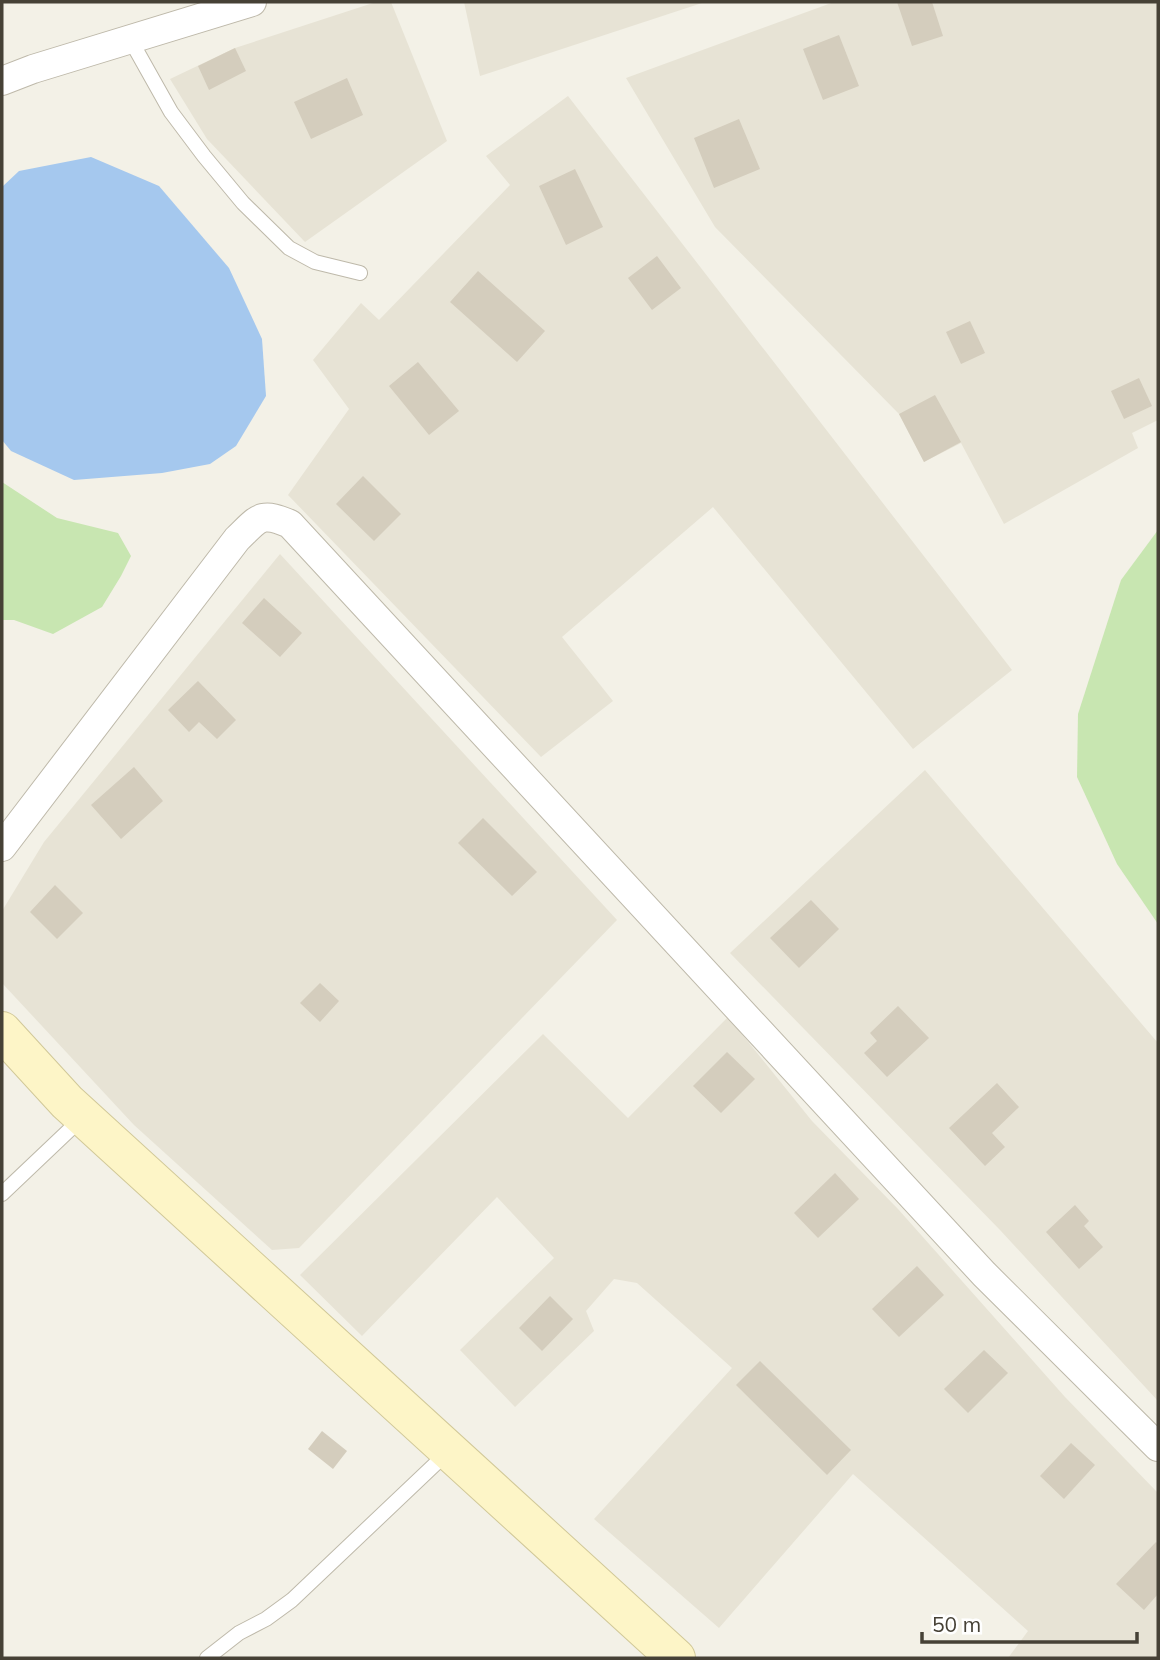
<svg xmlns="http://www.w3.org/2000/svg" width="1160" height="1660" viewBox="0 0 1160 1660" font-family="Mulish,sans-serif">
<style>
.residential{fill:#e7e3d5}
.green{fill:#c8e6b1}
.water{fill:#a5c8ee}
.building{fill:#d4cdbd}
.lines{fill:none;stroke-linecap:round;stroke-linejoin:round}
.lane-casing{stroke:#beb9aa;stroke-width:16}
.street-casing{stroke:#beb9aa;stroke-width:30}
.secondary-casing{stroke:#d1c898;stroke-width:40}
.lane{stroke:#fff;stroke-width:14}
.street{stroke:#fff;stroke-width:28}
.secondary{stroke:#fdf5c7;stroke-width:38}
</style>
<rect width="100%" height="100%" fill="#f3f1e7"/>
<!-- residential -->
<g class="residential">
<path d="M376,2H391L447,141L305,242L207,139L170,79L235,48Z"/>
<path d="M464,2H702V3L480,76Z"/>
<path d="M834,2H1158V420L1132,433L1138,448L1004,524L961,443L924,462L899,414L715,227L626,78Z"/>
<path d="M568,96L1012,670L913,749L713,507L562,637L613,701L541,757L288,495L349,409L313,360L361,303L379,320L510,185L486,156Z"/>
<path d="M280,554L617,920L299,1248L272,1250L134,1125L2,983V911L44,842Z"/>
<path d="M925,770L1158,1043V1401L1000,1230L730,953Z"/>
<path d="M728,1017L812,1121L898,1209L1065,1397L1158,1493V1658H1008L1028,1631L853,1474L719,1628L594,1519L732,1368L637,1283L614,1279L586,1311L594,1331L515,1407L460,1350L554,1258L497,1197L362,1336L300,1275L543,1034L628,1118Z"/>
</g>
<!-- green -->
<g class="green">
<path d="M2,482L57,518L118,533L131,556L121,576L102,607L53,634L14,620H2Z"/>
<path d="M1158,530V924L1117,864L1077,777L1078,714L1121,580Z"/>
</g>
<!-- water -->
<path class="water" d="M91,157L159,186L229,268L262,339L266,396L236,446L210,464L162,473L74,480L11,451L2,440V187L19,171Z"/>
<!-- building -->
<g class="building">
<path d="M897,2H932L943,36L912,46Z"/>
<path d="M839,35L859,86L823,100L803,49Z"/>
<path d="M235,48L246,71L209,90L198,66Z"/>
<path d="M347,78L363,115L311,139L294,102Z"/>
<path d="M739,119L760,169L714,188L694,138Z"/>
<path d="M575,169L603,227L566,245L539,186Z"/>
<path d="M657,256L681,288L652,310L628,278Z"/>
<path d="M478,271L545,331L517,362L450,302Z"/>
<path d="M970,321L985,353L961,364L946,332Z"/>
<path d="M418,362L459,411L429,435L389,386Z"/>
<path d="M1139,378L1152,406L1124,419L1111,391Z"/>
<path d="M935,395L961,442L924,462L899,414Z"/>
<path d="M363,476L401,514L374,541L336,504Z"/>
<path d="M264,598L302,633L280,657L242,623Z"/>
<path d="M198,681L236,720L217,739L199,722L189,732L168,710Z"/>
<path d="M134,767L163,801L121,839L91,805Z"/>
<path d="M483,818L537,872L512,896L458,843Z"/>
<path d="M55,885L83,913L57,939L30,912Z"/>
<path d="M811,900L839,929L799,968L770,938Z"/>
<path d="M320,983L339,1001L320,1022L300,1003Z"/>
<path d="M898,1006L929,1038L887,1077L864,1053L877,1041L870,1033Z"/>
<path d="M727,1052L755,1079L721,1113L693,1086Z"/>
<path d="M997,1083L1019,1107L992,1133L1005,1147L985,1166L949,1128Z"/>
<path d="M835,1173L859,1199L818,1238L794,1213Z"/>
<path d="M1075,1205L1089,1221L1084,1226L1103,1247L1079,1269L1046,1232Z"/>
<path d="M917,1266L944,1295L899,1337L872,1309Z"/>
<path d="M550,1296L573,1319L542,1351L519,1328Z"/>
<path d="M984,1350L1008,1373L968,1413L944,1389Z"/>
<path d="M760,1361L851,1450L827,1475L736,1385Z"/>
<path d="M322,1431L347,1451L333,1469L308,1449Z"/>
<path d="M1071,1443L1095,1465L1064,1499L1040,1476Z"/>
<path d="M1156,1542L1158,1544V1594L1144,1610L1116,1584Z"/>
</g>
<g class="lines">
<defs>
<g id="lane">
<path d="M130,39L171,112L204,156L243,203L289,248L315,262L360,273"/>
<path d="M2,1194L82,1118"/>
<path d="M207,1658L239,1633L266,1619L292,1600L449,1451"/>
</g>
<g id="street">
<path d="M2,81L33,69L252,2"/>
<path d="M2,847L237,539C259,518 260,511 290,524L984,1274L1158,1447"/>
</g>
<path id="secondary" d="M2,1031L67,1102L676,1658"/>
</defs>
<!-- lane casing -->
<use href="#lane" class="lane-casing"/>
<!-- street casing -->
<use href="#street" class="street-casing"/>
<!-- secondary casing -->
<use href="#secondary" class="secondary-casing"/>
<!-- lane -->
<use href="#lane" class="lane"/>
<!-- street -->
<use href="#street" class="street"/>
<!-- secondary -->
<use href="#secondary" class="secondary"/>
</g>
<!-- border -->
<rect width="1160" height="1660" fill="none" stroke="#464136" stroke-width="7"/>
<!-- scale -->
<path d="M922 1632v10h215v-10" fill="none" stroke="#464136" stroke-width="3.5"/>
<text x="932" y="1632" font-size="21" fill="#464136" stroke="#ffffff" stroke-width="5" paint-order="stroke">50 m</text>
</svg>
